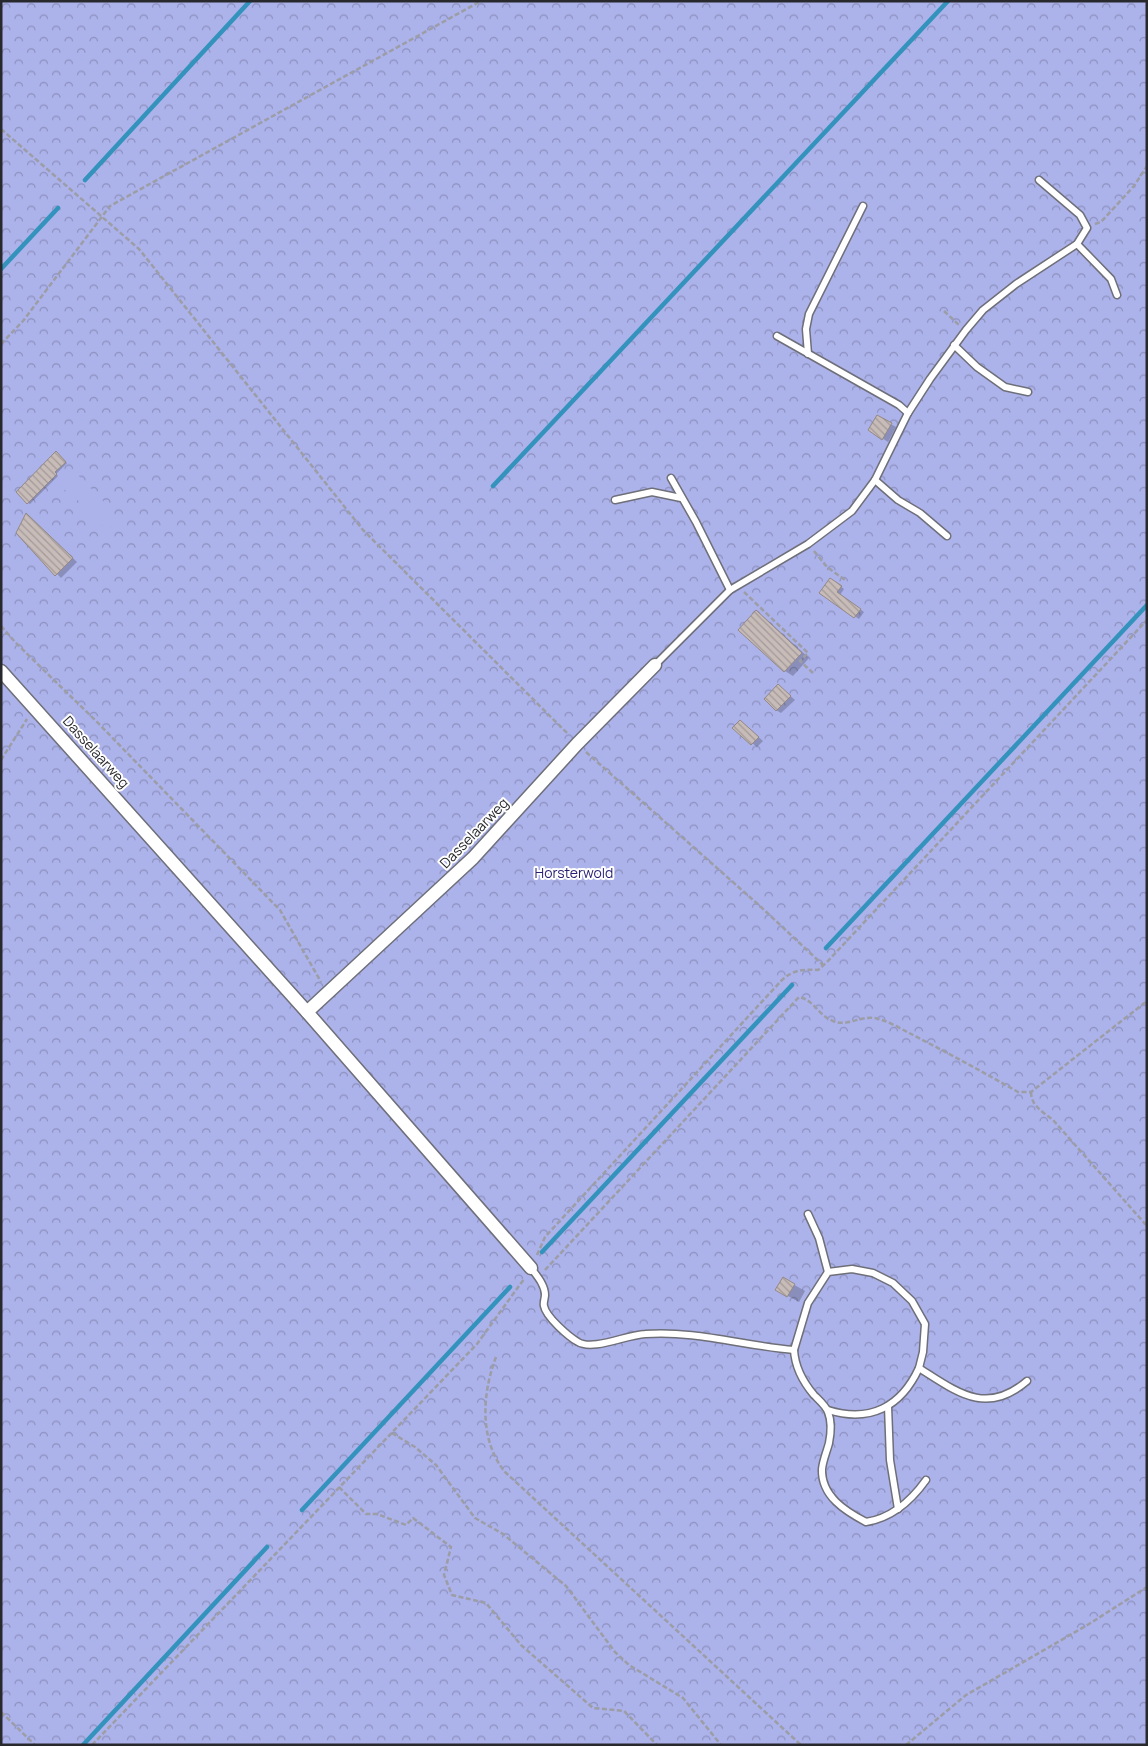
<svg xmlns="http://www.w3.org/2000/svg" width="1148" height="1746" viewBox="0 0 1148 1746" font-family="Manrope,sans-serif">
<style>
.park{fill:url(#park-crowns)}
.garden{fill:#acb2ea}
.shadow{fill:#0003}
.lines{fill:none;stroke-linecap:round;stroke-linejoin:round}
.stream{stroke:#3393bc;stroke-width:4.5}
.building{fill:url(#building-back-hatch);stroke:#948886}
.service-casing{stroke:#6e6f78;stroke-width:9}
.minor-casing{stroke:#6e6f78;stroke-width:15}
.path{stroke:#9c9da5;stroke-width:2.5;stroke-dasharray:5 2.5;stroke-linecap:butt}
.service{stroke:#fff;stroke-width:6}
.minor{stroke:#fff;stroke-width:12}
.labels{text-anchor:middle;stroke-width:4;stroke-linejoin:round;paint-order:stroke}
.street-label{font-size:14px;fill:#28292d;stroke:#fff}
.park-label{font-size:14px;fill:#281f73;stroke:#fff}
</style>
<defs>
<pattern id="park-crowns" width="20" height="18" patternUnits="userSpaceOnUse" patternTransform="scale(1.25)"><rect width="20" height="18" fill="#acb2ea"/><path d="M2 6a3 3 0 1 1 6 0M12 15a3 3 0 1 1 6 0" fill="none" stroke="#8c91be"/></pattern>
<pattern id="building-back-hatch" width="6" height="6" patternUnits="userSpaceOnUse" patternTransform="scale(1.25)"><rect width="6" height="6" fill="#c8bcb9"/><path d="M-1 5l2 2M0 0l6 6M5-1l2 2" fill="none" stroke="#a29997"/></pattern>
</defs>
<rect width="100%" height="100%" fill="#e2e4ee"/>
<!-- park -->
<rect class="park" x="1" y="1" width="1146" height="1744"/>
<!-- garden -->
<path class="garden" d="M58,469L64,472L73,470L104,502L112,527C99,529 81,510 78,500H75L53,478Z"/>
<!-- shadow -->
<g class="shadow">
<path d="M878,417L896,427L888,442L870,430Z"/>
<path d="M58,454L67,463L56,474L58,476L30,504L28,503Z"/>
<path d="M27,514L77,562L61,578L18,533Z"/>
<path d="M834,581L844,589L840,595L864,612L859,619L821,593Z"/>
<path d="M756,612L764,617L809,658L793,676L785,671Z"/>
<path d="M779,686L795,700L781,713L776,710Z"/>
<path d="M741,721L763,741L757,747L734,728Z"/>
<path d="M784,1279L805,1291L799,1302L777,1290Z"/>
</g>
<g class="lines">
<!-- stream -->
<g class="stream">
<path d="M85,180L250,1"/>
<path d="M1,269L58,208"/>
<path d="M493,486L948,1"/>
<path d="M826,948L1147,605"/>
<path d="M542,1252L792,985"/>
<path d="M302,1510L510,1287"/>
<path d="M83,1745L267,1547"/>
</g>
</g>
<!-- building -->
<g class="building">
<path d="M877,415L892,423L882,440L868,430Z"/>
<path d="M56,451L66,462L55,472L57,474L27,504L16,492Z"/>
<path d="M26,513L73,558L55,576L16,533Z"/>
<path d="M830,578L842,586L837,592L861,609L854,618L819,593Z"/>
<path d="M756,610L802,653L784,672L738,630Z"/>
<path d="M778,684L791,696L776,711L764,699Z"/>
<path d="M740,720L759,737L751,745L732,728Z"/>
<path d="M783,1277L795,1284L787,1297L775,1290Z"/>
</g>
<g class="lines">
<defs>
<g id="service">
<path d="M1077,244L1111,279L1117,295"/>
<path d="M777,336L899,405L908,413"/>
<path d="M954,345L977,367L1005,387L1028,392"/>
<path d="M808,354L806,329L809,314L863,206"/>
<path d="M671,478L696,522L730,590"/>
<path d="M875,480L898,500L920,513L947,536"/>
<path d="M615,500L652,492L681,498"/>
<path d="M655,665L730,590L808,544L852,511L875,480L908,413L930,379L966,330L983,310L1016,284L1077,244L1087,228L1080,215L1039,180"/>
<path d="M808,1214L819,1238L828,1272"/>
<path d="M531,1268C537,1276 545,1285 545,1295C545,1298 543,1303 544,1306C546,1317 569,1337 578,1342C593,1351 626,1335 645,1334C694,1330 745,1346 794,1350L808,1303L828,1272L852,1269L873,1273L893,1283L912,1301L925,1324L923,1352L919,1368C957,1392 986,1416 1027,1381"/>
<path d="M794,1350C795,1367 803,1382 814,1395C819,1400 826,1406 828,1412C832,1422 831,1433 829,1443C827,1451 823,1460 822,1469C821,1496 845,1511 866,1522C892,1518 911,1501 926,1480"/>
<path d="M888,1406L890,1460L898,1509"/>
<path d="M828,1410C870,1423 901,1407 919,1368"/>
</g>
<g id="minor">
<path d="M1,671L307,1012L531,1268"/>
<path d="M307,1012L473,858L577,744L655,665"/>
</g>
</defs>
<!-- service casing -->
<use href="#service" class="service-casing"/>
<!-- minor casing -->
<use href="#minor" class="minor-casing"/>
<!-- path -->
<g class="path">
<path d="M1,129L139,249L363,530L568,734"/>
<path d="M1095,224L1101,222L1134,186L1147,166"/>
<path d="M944,311L959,325"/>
<path d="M1,344L23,321L110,206L481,1"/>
<path d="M814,551L827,567L845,580"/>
<path d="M744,592L808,653L800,661L813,673"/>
<path d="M1,626L15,642L97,722L280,910L321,982"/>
<path d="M586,752L761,907L823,965"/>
<path d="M1,760L27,719"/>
<path d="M1031,1092C1031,1106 1043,1112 1053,1120L1147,1226"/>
<path d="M537,1255L545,1237L781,981C792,970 803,969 818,970L827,962L1147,620"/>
<path d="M545,1270L799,997C813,999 819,1016 833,1021C847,1027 859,1016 874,1018C887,1020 901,1029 913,1035C948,1053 983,1072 1018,1092H1031L1147,1001"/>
<path d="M496,1357C482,1394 479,1440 505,1472L801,1745"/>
<path d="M392,1433L415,1447L436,1465L475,1518L503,1534L566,1586L615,1652L629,1665L683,1698L721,1745"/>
<path d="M339,1487L366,1514H377L406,1525L413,1518L451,1547L444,1575L452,1595L486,1603L521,1645L593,1708L624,1711L657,1745"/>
<path d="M1,1712L35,1745"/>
<path d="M92,1745L477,1344L524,1279"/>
<path d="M906,1745L966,1695L1089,1624L1147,1587"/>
</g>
<!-- service -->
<use href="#service" class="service"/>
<!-- minor -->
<use href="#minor" class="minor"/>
</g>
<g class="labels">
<!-- street labels -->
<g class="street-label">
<text transform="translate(96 752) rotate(48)" y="5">Dasselaarweg</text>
<text transform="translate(474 833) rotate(-46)" y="5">Dasselaarweg</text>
</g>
<!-- park labels -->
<g class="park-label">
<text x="574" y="878">Horsterwold</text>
</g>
</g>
<!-- border -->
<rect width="1148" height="1746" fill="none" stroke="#28292d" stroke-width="5"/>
</svg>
